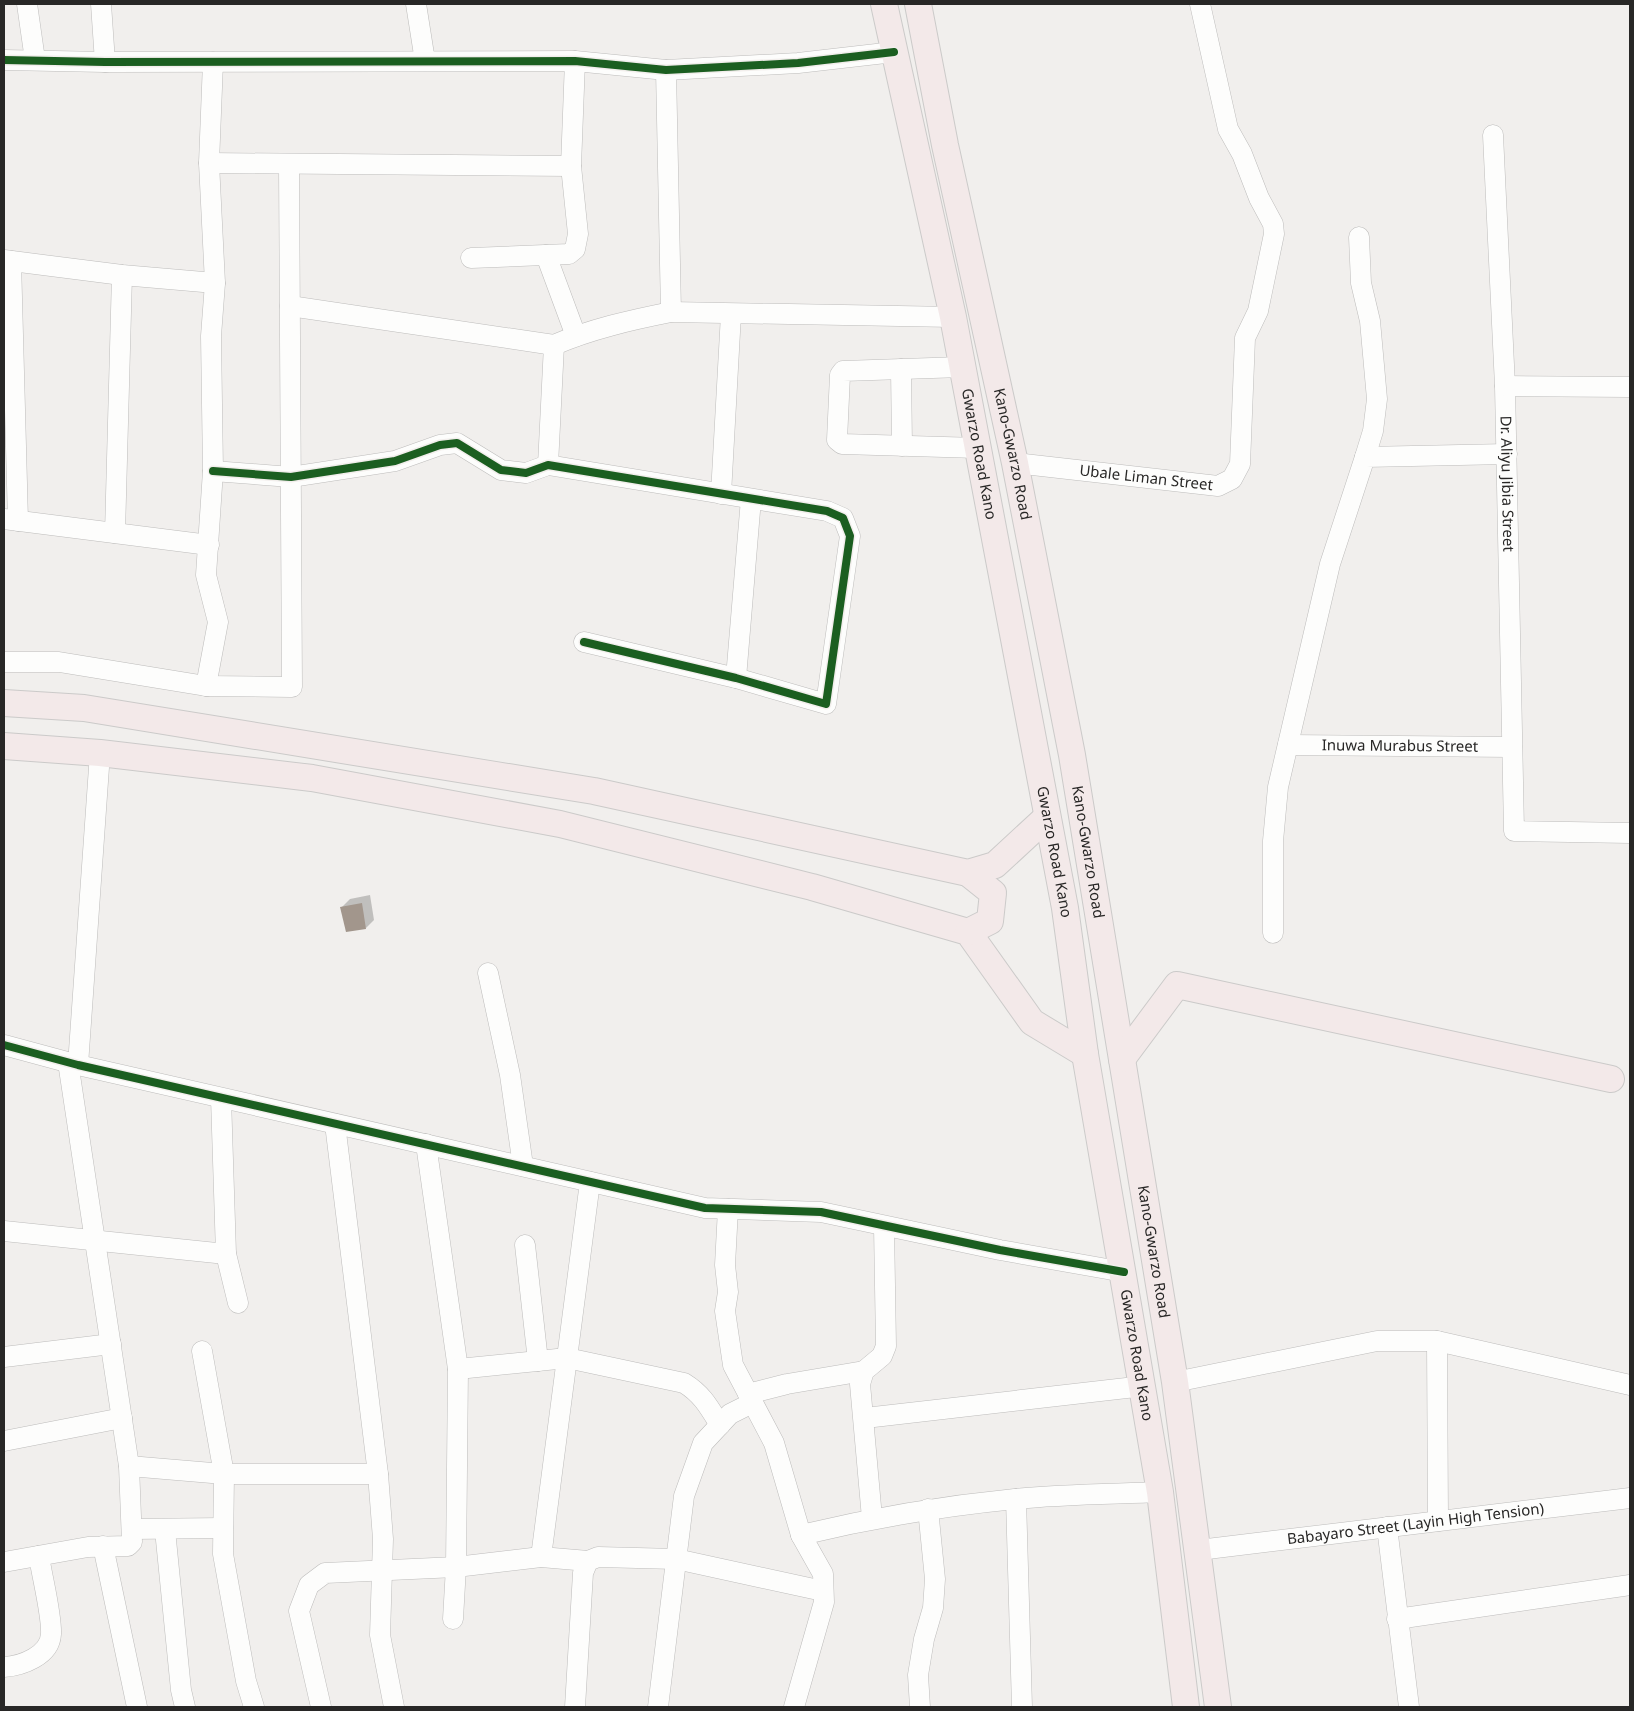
<svg xmlns="http://www.w3.org/2000/svg" width="1634" height="1711" viewBox="0 0 1634 1711" font-family="'Noto Sans',sans-serif">
<style>
.shadow{fill:#0003}
.building{fill:#a2968c}
.lines{fill:none;stroke-linecap:round;stroke-linejoin:round}
.minor-casing{stroke:#bdbcbb;stroke-width:21}
.major-casing{stroke:#cbcac9;stroke-width:28}
.minor{stroke:#fdfdfc;stroke-width:20}
.major{stroke:#f3e9e9;stroke-width:26}
.cycleway-casing{stroke:#f2eeec;stroke-width:11}
.cycleway{stroke:#1b5e20;stroke-width:8}
.labels{text-anchor:middle;stroke-width:5;stroke-linejoin:round;paint-order:stroke}
.street-label{font-size:15px;fill:#282726;stroke:#f2eeec}
</style>
<rect width="100%" height="100%" fill="#f1efed"/>
<!-- shadow -->
<path class="shadow" d="M370,895L374,920L366,928L342,907L350,899Z"/>
<!-- building -->
<path class="building" d="M362,903L366,929L346,932L340,907Z"/>
<g class="lines">
<defs>
<g id="minor">
<path d="M27,4L35,60"/>
<path d="M101,4L105,62"/>
<path d="M416,4L425,61"/>
<path d="M4,60L105,62L575,61L666,70L798,63L894,52"/>
<path d="M666,70L671,312"/>
<path id="s1" d="M1493,135L1505,386L1514,831L1630,833"/>
<path d="M209,163L571,166"/>
<path d="M1359,237L1361,283L1370,321L1377,399L1373,431L1365,457"/>
<path d="M546,255L576,336"/>
<path d="M471,258L569,254L575,249L578,234L571,166L575,61"/>
<path d="M4,260L122,275L215,283"/>
<path d="M11,261L18,521"/>
<path d="M290,306L554,345C591,329 631,320 671,312L953,317"/>
<path d="M962,367L843,371L840,375L837,440L842,444L978,448"/>
<path d="M901,369L902,446"/>
<path d="M1505,386L1630,387"/>
<path id="s2" d="M1015,463L1218,486L1232,479L1240,464L1245,338L1258,311L1274,234L1273,224L1259,198L1242,154L1228,129L1200,4"/>
<path d="M548,465L554,345"/>
<path d="M213,471L291,477L395,461L440,445L457,443L501,470L526,473L548,465L827,511L843,518L850,536L826,704L736,678L584,642"/>
<path d="M721,494L731,314"/>
<path d="M4,519L209,545"/>
<path d="M115,533L122,275"/>
<path d="M4,662H59L206,686L292,687L289,164"/>
<path d="M736,678L751,499"/>
<path d="M206,686L218,622L206,575L213,471L211,336L215,283L209,163L213,62"/>
<path id="s3" d="M1288,745L1512,747"/>
<path d="M1273,933V841L1278,787L1330,564L1365,457L1507,454"/>
<path d="M488,973L510,1075L523,1166"/>
<path d="M4,1045L78,1065L705,1208L821,1212L1000,1250L1124,1272"/>
<path d="M78,1065L100,753"/>
<path d="M221,1098L226,1254L238,1303"/>
<path d="M335,1124L378,1474L383,1539L380,1635L394,1707"/>
<path d="M426,1144L458,1369L456,1567L453,1619"/>
<path d="M728,1209L725,1265L728,1292L725,1311L733,1365L774,1443L801,1535L823,1574L824,1602L794,1707"/>
<path d="M4,1231L226,1254"/>
<path d="M525,1245L538,1361"/>
<path d="M1437,1341L1438,1521"/>
<path d="M202,1351L224,1474L223,1554L246,1681L254,1707"/>
<path d="M4,1357L111,1344"/>
<path d="M458,1369L567,1358L684,1383C702,1394 709,1407 720,1425"/>
<path d="M1175,1382L1377,1341H1437L1630,1385"/>
<path d="M748,1394L787,1384L864,1371"/>
<path d="M865,1418L1144,1386"/>
<path d="M4,1441L122,1418"/>
<path d="M129,1466L224,1474H378"/>
<path d="M1016,1499L1022,1707"/>
<path d="M872,1518L860,1384L864,1371L882,1356L886,1346L884,1226"/>
<path d="M1387,1527L1409,1707"/>
<path d="M132,1529L223,1528"/>
<path d="M165,1530L181,1690L185,1707"/>
<path d="M801,1535C872,1518 943,1506 1015,1499C1063,1494 1112,1494 1160,1492"/>
<path d="M103,1546L137,1707"/>
<path id="s4" d="M1199,1550L1630,1498"/>
<path d="M541,1557L590,1182"/>
<path d="M4,1562L88,1547L128,1546L132,1542L129,1466L68,1062"/>
<path d="M1397,1619L1630,1585"/>
<path d="M4,1667C21,1666 50,1656 51,1634C52,1615 42,1577 39,1556"/>
<path d="M321,1707L299,1611L309,1585L325,1573L456,1567L541,1557L588,1561"/>
<path d="M575,1707L583,1573L588,1561L598,1557L676,1559L823,1591"/>
<path d="M658,1707L684,1496L703,1443L730,1414L752,1403"/>
<path d="M920,1707L918,1675L924,1639L933,1608L935,1579L928,1509"/>
</g>
<g id="major">
<path id="s5" d="M884,4L953,317L1065,908L1085,1054L1160,1492L1186,1707"/>
<path id="s6" d="M918,4L945,145L1015,463L1072,755L1175,1382L1218,1707"/>
<path d="M4,703L84,708L594,791L968,873L995,865L1047,817"/>
<path d="M4,746L100,753L312,778L560,824L812,887L968,932L1032,1022L1085,1054"/>
<path d="M968,873L993,893L990,921L968,932"/>
<path d="M1122,1059L1177,985L1611,1079"/>
</g>
</defs>
<!-- minor casing -->
<use href="#minor" class="minor-casing"/>
<!-- major casing -->
<use href="#major" class="major-casing"/>
<!-- minor -->
<use href="#minor" class="minor"/>
<!-- major -->
<use href="#major" class="major"/>
<defs>
<g id="cycleway">
<path d="M4,60L105,62L575,61L666,70L798,63L894,52"/>
<path d="M213,471L291,477L395,461L440,445L457,443L501,470L526,473L548,465L827,511L843,518L850,536L826,704L736,678L584,642"/>
<path d="M4,1045L78,1065L705,1208L821,1212L1000,1250L1124,1272"/>
</g>
</defs>
<!-- cycleway casing -->
<use href="#cycleway" class="cycleway-casing"/>
<!-- cycleway -->
<use href="#cycleway" class="cycleway"/>
</g>
<g class="labels">
<!-- street labels -->
<g class="street-label">
<text dy="5" stroke="none"><textPath href="#s5" startOffset="460">Gwarzo Road Kano</textPath></text>
<text dy="5" stroke="none"><textPath href="#s6" startOffset="460">Kano-Gwarzo Road</textPath></text>
<text dy="5" stroke="none"><textPath href="#s2" startOffset="132">Ubale Liman Street</textPath></text>
<text dy="5" stroke="none"><textPath href="#s1" startOffset="349">Dr. Aliyu Jibia Street</textPath></text>
<text dy="5" stroke="none"><textPath href="#s3" startOffset="112">Inuwa Murabus Street</textPath></text>
<text dy="5" stroke="none"><textPath href="#s5" startOffset="865">Gwarzo Road Kano</textPath></text>
<text dy="5" stroke="none"><textPath href="#s6" startOffset="865">Kano-Gwarzo Road</textPath></text>
<text dy="5" stroke="none"><textPath href="#s6" startOffset="1270">Kano-Gwarzo Road</textPath></text>
<text dy="5" stroke="none"><textPath href="#s5" startOffset="1375">Gwarzo Road Kano</textPath></text>
<text dy="5" stroke="none"><textPath href="#s4" startOffset="218">Babayaro Street (Layin High Tension)</textPath></text>
</g>
</g>
<!-- border -->
<rect width="1634" height="1711" fill="none" stroke="#282726" stroke-width="10"/>
</svg>
